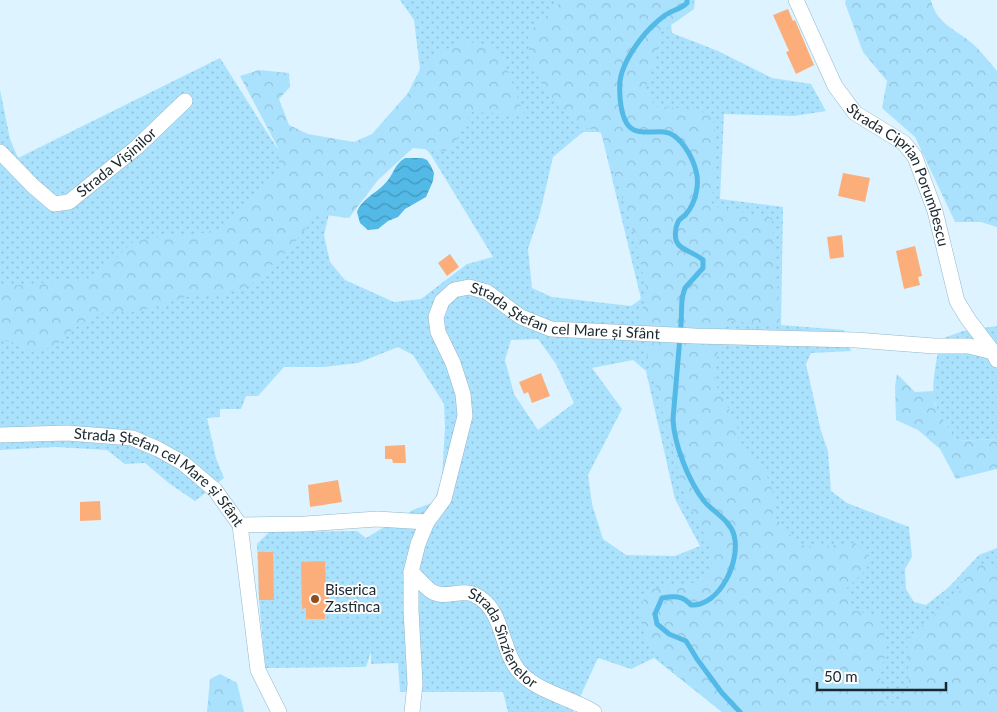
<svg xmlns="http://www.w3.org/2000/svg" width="997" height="712" viewBox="0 0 997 712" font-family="Lato,sans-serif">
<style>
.grass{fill:url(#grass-dots);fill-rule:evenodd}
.forest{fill:url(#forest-crowns)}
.water{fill:url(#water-waves)}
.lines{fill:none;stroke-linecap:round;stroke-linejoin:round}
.stream{stroke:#53b9e6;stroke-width:5}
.building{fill:#fcae7a}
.minor-casing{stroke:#93b7c9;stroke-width:16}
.minor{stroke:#fff;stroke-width:15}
.poi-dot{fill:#904f1c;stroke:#fcfcfc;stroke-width:2}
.labels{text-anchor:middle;stroke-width:4;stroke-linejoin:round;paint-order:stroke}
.street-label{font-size:15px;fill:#19282f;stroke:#fcfcfc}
.poi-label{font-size:15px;fill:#19282f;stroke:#fcfcfc;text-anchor:start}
</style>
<defs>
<pattern id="grass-dots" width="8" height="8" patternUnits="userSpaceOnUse" patternTransform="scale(1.25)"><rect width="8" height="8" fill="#aae2fd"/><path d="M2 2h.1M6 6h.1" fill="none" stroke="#92c2d9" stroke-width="1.8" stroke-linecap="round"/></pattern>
<pattern id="forest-crowns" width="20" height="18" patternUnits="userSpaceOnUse" patternTransform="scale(1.25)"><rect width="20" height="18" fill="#aae2fd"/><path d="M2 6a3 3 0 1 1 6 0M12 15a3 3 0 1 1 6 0" fill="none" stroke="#92c2d9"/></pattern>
<pattern id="water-waves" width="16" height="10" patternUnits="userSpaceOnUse" patternTransform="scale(1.25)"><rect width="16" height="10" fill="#53b9e6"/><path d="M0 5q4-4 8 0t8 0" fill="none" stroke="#4496bb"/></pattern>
</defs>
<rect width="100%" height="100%" fill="#ddf3ff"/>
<!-- grass -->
<g class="grass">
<path d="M400,0H695L694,9L671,24L672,33L718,51L772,78L811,84L826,111L794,116L724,114L720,199L783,207L781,325L844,330L851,351L811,353L806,364L821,431L828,451L831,491L847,503L909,527L912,557L905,569L906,589L914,602L926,605L948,588L979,555L997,548V712H722L654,658L631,669L598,658L573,712H508L503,692H400L398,663L371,664V652L366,667L265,668L259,600L257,544L269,532L357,531L366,538L413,510L434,502L442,478L445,428L444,404L413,355L398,347L358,363L323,367H284L258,396H246L241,409H220V417L207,418L216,458L224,478L195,501L170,484L145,463L125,464L107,450L56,447L0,450V90L10,139L18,158L220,58L291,170L370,149L397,116L420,69L414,20ZM583,132H601L641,299L631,306L552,297L532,288L528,249L540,213L553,157ZM416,138L431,155L493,257L467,264L421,299L394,302L345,280L330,262L324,235L330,210ZM538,339L556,364L574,403L538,430L514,394L505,360L511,340ZM633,360L646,371L675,499L700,546L675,556L626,555L603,539L592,504L588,475L622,409L592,368Z"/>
<path d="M997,326V439L957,441C949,429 940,418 935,404C930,391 937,354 941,339L963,331Z"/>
</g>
<!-- forest -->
<g class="forest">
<path d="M563,0H692L694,9L660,33L654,65L646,88L655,107L681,108L711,114L716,135L712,206L772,218L780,325L725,321L714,370L716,385L737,424L739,448L764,468L774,495L775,517L798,544L815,547L855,543L871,557L866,570L846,589L854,610L880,617L887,649L880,675L883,704L902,703L909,685L907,639L959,593L967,567L991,564L997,571V712H722L669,669L646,639L640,613L646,590L705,581L712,567L711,547L685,497L661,405L649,364L640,316L647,294L635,237L601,133L574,123L549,94L530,64L528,33Z"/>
<path d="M846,0H931C936,24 957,30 973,44C982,52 989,62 997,71V227L981,222H955L915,137L882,108L887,81L863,52L845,3Z"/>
<path d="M463,41L495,46C509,66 514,91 524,114L472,112L464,124L453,148L445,151L413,148L378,180L349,218L318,214L287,251L251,285L222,295H193L135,312L99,313L72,330L56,346L29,353L12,342L0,340V290L9,286L90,278L111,263L134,241L166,236L193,235L224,228L280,171L278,148L240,76L259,70L289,73L290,87L279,99L289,125L308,134L354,142L372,134L408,93L428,58Z"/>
<path d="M897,374L915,392L934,391V403L946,425L957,441L997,439V469L956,479L940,449L918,430L896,420L895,387Z"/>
<path d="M220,674L237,683L244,712H207L210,679Z"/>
</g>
<!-- water -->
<path class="water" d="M405,158H422L427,160L431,166L434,173L433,181L426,197L405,209L398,217L388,221L378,229L368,230L360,223L357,212C363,197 378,193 388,180C395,171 394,165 405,158Z"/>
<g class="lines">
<!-- stream -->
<path class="stream" d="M687,0V3C680,10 671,10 664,16C656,22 646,32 640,40C631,52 622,66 620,81C619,94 620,124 634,130C642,134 655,131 664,132C680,133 693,158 696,171C700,185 695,204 686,214C684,217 679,219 678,222C675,228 674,239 678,244C682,250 695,253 703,260V268L685,288L682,298L681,325L673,419C674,444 688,480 704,501C713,512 730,520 734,535C741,561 720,606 691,605C682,595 674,596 662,598L655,614L657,624L669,634L686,641L697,659L722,693L740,712"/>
</g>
<!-- building -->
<g class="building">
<path d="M788,9L793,21L795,20L814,65L796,74L786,52L789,51L773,15Z"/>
<path d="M843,173L870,178L865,202L838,196Z"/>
<path d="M842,235L844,257L830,259L827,237Z"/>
<path d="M915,246L922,276L918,277L920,285L904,289L896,251Z"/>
<path d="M450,254L459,267L447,276L438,263Z"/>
<path d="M541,373L550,396L532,403L528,392L524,394L519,382Z"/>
<path d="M405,445L406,463H393L392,459H385V446Z"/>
<path d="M338,480L342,502L310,507L308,485Z"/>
<path d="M100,501L101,520L80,521V502Z"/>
<path d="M258,552H273L274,600H259Z"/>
<path d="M325,561L326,587H328L329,608H325V619H306V608L302,609L301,562Z"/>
</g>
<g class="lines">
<defs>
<g id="minor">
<path id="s1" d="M796,0L835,86L855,113L904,143L915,157L935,211L957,301L968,319L993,352"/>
<path id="s2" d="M0,152L33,186L54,204L69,202L137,147L185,101"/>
<path id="s3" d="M0,435L67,433L132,438L158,449L183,463L215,490L240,525L258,670L279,712"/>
<path d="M240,525L305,524L377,519L427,522"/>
<path id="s4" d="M411,572C417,577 424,586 431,591C445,600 461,588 475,595C504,609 500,648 518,670C536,692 570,697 594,712"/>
<path id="s5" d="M412,712L415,684L411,610V572L418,544L427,522L444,499L465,416L463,394L453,363L438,332L436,317L442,301L454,290L469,287L487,292L521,317L551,329L695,336L856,340L934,346H969L993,352L997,360"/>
</g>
</defs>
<!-- minor casing -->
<use href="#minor" class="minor-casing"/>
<!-- minor -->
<use href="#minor" class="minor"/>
</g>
<!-- markers -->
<circle class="poi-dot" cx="315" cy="599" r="5"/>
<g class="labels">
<!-- street labels -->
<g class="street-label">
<text dy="5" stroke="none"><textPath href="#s2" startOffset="152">Strada Vișinilor</textPath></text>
<text dy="5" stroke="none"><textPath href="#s1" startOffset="208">Strada Ciprian Porumbescu</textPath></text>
<text dy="5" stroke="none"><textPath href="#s5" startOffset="562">Strada Ștefan cel Mare și Sfânt</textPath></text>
<text dy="5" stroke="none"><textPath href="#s3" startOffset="174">Strada Ștefan cel Mare și Sfânt</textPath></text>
<text dy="5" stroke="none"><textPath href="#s4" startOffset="125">Strada Sînzîenelor</textPath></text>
</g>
<!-- poi labels -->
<g class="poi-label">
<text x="325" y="595">Biserica<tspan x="325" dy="17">Zastînca</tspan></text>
</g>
</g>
<!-- scale -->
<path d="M817 682v8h129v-8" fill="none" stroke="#19282f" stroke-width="2.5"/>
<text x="824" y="682" font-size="15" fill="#19282f" stroke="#fcfcfc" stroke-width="4" paint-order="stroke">50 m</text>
</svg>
